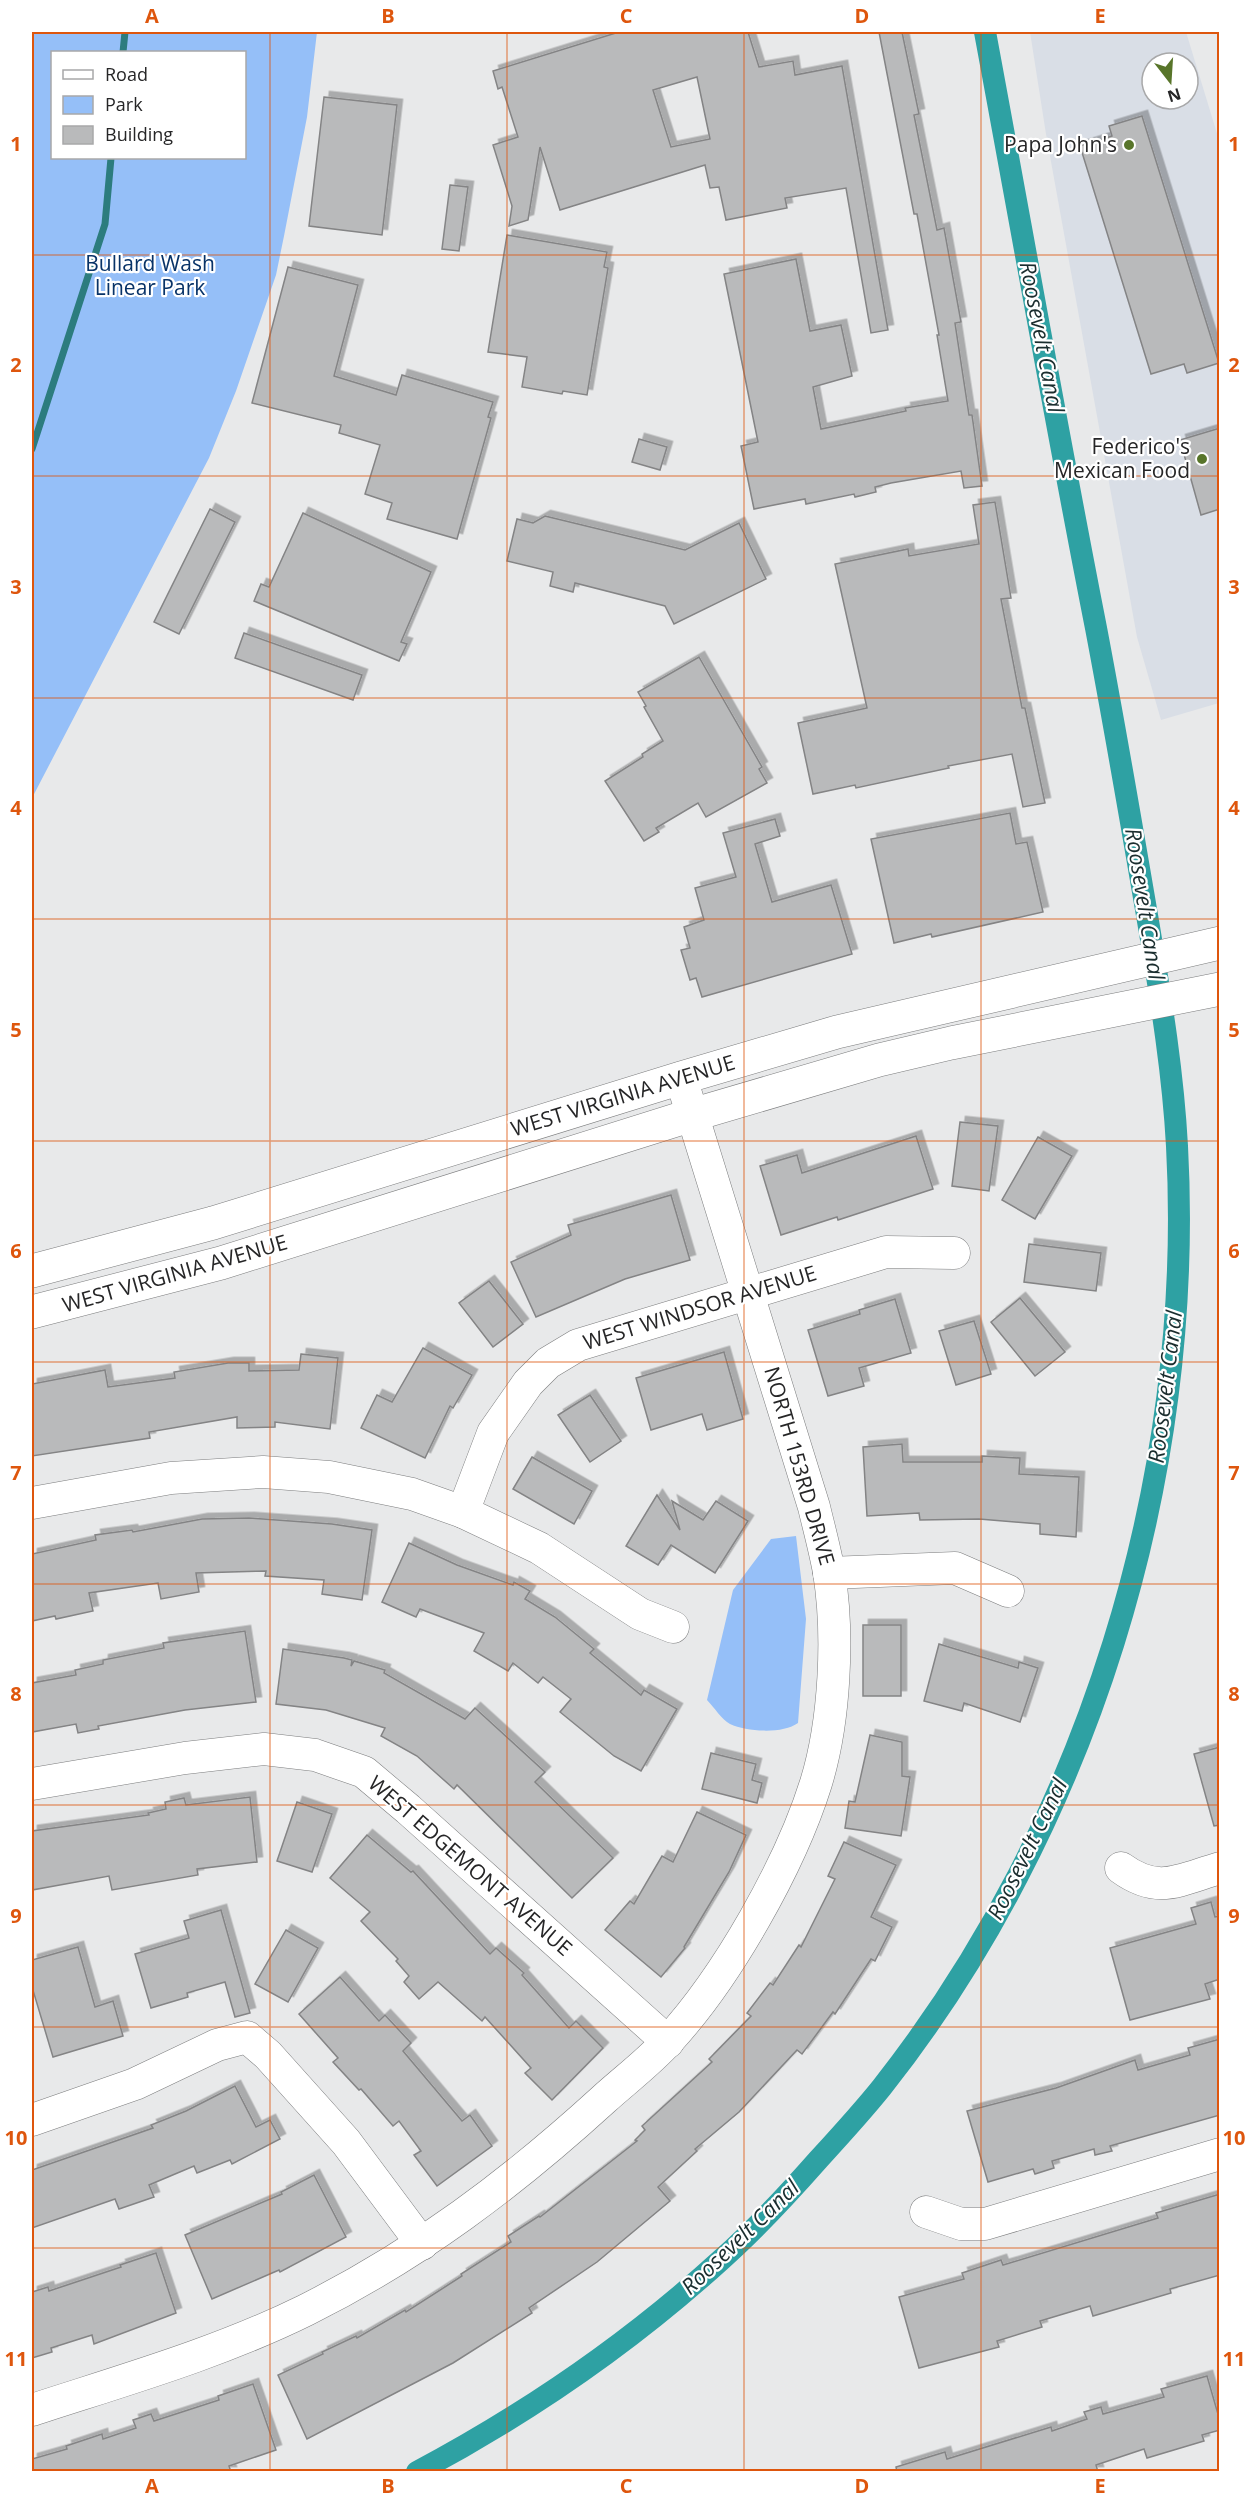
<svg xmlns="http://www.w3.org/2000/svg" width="1251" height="2503" viewBox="0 0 1251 2503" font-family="'Open Sans',sans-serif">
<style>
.built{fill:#d9dee6;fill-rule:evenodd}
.green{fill:#95bff8;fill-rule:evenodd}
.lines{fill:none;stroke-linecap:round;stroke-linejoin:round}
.stream{stroke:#2c7c7e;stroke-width:7}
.canal{stroke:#2ea1a3;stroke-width:22}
.building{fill:#b9babb;stroke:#848485;stroke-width:1.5;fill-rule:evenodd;filter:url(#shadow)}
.minor-casing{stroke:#7c7d7e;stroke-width:33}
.major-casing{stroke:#7c7d7e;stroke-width:34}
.minor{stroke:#fff;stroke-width:32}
.major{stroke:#fff;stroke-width:33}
.grid{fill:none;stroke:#de560d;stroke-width:1.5;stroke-opacity:0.55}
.poi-dot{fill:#58752a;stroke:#fff;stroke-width:2}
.labels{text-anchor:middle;stroke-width:4.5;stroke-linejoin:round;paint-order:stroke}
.poi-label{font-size:21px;fill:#262627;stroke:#fff;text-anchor:end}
.park-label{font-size:21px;fill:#083368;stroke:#fff}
.street-label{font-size:21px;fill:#262627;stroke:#fff}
.water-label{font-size:22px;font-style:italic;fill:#1a2d2e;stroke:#fff}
.neatline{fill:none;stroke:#de560d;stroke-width:2}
.grid-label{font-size:20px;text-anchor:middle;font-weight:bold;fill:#de560d}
</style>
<defs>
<filter id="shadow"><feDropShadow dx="5.5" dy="-5.5" stdDeviation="0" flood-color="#0004"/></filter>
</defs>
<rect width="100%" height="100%" fill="#e8e9ea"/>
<!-- built -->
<path class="built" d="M1030,32H1186L1219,140V703L1161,720L1137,637L1046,134ZM1152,63H1188V99H1152Z"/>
<!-- green -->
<g class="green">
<path d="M32,32H317L307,117L284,236L276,275L236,391L209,458L32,798ZM52,52H244V158H52Z"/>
<path d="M796,1536L806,1619L798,1723C783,1734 748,1732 730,1724C722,1720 714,1707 707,1700L733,1590L771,1539Z"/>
</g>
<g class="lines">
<!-- stream -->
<g class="stream">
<path d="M123,52L125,32"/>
<path d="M32,449L105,224L111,158"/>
</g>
<!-- canal -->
<path class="canal" d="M417,2472C526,2414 631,2342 722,2259C757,2228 788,2194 818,2160C840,2136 862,2112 882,2087C1088,1826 1195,1478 1177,1146C1173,1072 1161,1000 1149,927C1132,827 1115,728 1096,628C1057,430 1022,231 985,32"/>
</g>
<!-- building -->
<g class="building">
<path d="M619,32H748L759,67L793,61L795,75L842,66L888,330L871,333L846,188L785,198L787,208L726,220L719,187L710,188L705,165L560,210L540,147L528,220L509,226L512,206L493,145L518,137L502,87L498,89L493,71ZM697,77L710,139L671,147L653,90Z"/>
<path d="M879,32H902L919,114L914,115L937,230L944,228L961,322L955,323L969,415H972L982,486L964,488L961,471L891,483L875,487L876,492L855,497L854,494L806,504L805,499L754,509L741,446L758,442L724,274L796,259L810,331L841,325L852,376L813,387L821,429L906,411L905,408L948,401L937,335H939L917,214H914Z"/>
<path d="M324,97L397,105L382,235L309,226Z"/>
<path d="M1142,116L1219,363L1187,373L1184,364L1151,374L1080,146L1112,136L1109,126Z"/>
<path d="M450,185L468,187L459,251L442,249Z"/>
<path d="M507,235L607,252L604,267L608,268L587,395L563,391L562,394L522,387L527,357L488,352Z"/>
<path d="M288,267L358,285L334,376L396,395L402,375L493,402L488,417L491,418L457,539L387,519L392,503L365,494L380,445L339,433L341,425L252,403Z"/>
<path d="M1220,428V509L1201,515L1180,440Z"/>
<path d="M639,439L667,447L660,470L632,462Z"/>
<path d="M995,502L1011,598L1001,599L1022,708H1025L1045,803L1023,807L1012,754L948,766L949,768L856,788L855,785L813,794L798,723L867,708L835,564L908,549L909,556L979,544L973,505Z"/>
<path d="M210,509L235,522L179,634L154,622Z"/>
<path d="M303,513L431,572L401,642L407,644L399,661L254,601L261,584L269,587Z"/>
<path d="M545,516L685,550L739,523L766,579L674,624L665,606L575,583L573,592L550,586L553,572L507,561L517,519L533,523Z"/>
<path d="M244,633L362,675L353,700L235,658Z"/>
<path d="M699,657L762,767L759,769L767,783L706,817L698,803L656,828L659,832L644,841L605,781L643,757L642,754L663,741L644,707L646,706L638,692Z"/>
<path d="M1010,813L1016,844L1027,842L1043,912L932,937L931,934L894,943L871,839Z"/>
<path d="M775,819L780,836L755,844L772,902L831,885L852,954L702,997L696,978L690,980L681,950L690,948L684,927L704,920L695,888L736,877L723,833Z"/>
<path d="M960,1122L998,1126L989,1191L952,1186Z"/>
<path d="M916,1136L933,1189L838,1220L837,1217L781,1235L760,1166L797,1155L802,1173Z"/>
<path d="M1038,1137L1072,1156L1035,1219L1002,1200Z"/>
<path d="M671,1195L690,1260L625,1279L536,1317L511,1262L571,1235L568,1225Z"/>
<path d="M1029,1244L1101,1253L1096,1291L1024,1282Z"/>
<path d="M489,1281L523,1324L493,1347L459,1303Z"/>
<path d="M1020,1298L1065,1352L1035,1376L991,1322Z"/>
<path d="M895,1299L911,1353L859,1368L864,1386L828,1396L808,1330L860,1314L859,1310Z"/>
<path d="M974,1321L991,1374L956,1385L939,1331Z"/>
<path d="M423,1348L472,1375L453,1408L450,1406L425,1458L361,1428L377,1395L392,1402Z"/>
<path d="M724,1352L743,1419L707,1430L702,1414L651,1430L636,1378Z"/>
<path d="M301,1354L338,1358L330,1429L275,1422V1427L237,1428V1417L149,1432L150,1438L32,1456V1384L105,1370L108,1387L175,1378L174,1372L228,1363H249V1371L299,1370Z"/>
<path d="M590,1395L621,1441L590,1462L558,1415Z"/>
<path d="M902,1444L903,1462H982V1456L1020,1458L1019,1474L1079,1477L1076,1537L1040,1534V1524L979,1519L920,1520L919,1513L867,1516L863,1447Z"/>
<path d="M532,1457L592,1491L574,1524L513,1489Z"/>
<path d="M657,1495L680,1530L672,1501L703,1520L716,1501L748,1521L715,1573L671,1545L658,1565L626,1546Z"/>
<path d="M249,1518L332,1524L372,1530L362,1600L322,1594L324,1580L265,1576L266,1571L196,1573L199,1592L161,1599L158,1583L89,1593L93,1611L56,1619L55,1616L32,1621V1554L96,1540L95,1535L132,1530L133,1532L202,1519Z"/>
<path d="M409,1543L457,1565L513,1585L514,1582L530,1591L525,1599L555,1617L594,1649L590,1653L641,1695L644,1690L677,1709L641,1771L614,1756L560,1712L571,1699L543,1677L538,1683L513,1663L508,1671L474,1651L484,1633L420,1609L416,1617L382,1602Z"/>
<rect x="863" y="1625" width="38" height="71"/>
<path d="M245,1631L256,1702L185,1710L98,1726L99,1729L78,1733L76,1724L32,1732V1683L76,1675L75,1670L103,1664V1660L164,1648L163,1643Z"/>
<path d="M939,1644L1018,1668L1019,1662L1038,1668L1020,1722L964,1703L962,1711L924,1701Z"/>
<path d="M283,1649L344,1658L352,1660L351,1666L354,1661L385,1670L384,1673L465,1719L475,1708L545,1772L535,1782L613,1858L572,1898L457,1785L454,1789L417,1756L381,1736L385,1728L326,1710L276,1704Z"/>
<path d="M870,1735L902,1742V1776L910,1777L901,1836L845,1828L849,1801L855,1802Z"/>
<path d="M1220,1747V1825L1214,1826L1194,1754Z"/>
<path d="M711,1753L756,1764L752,1780L762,1783L757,1803L702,1789Z"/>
<path d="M250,1797L257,1862L197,1869L198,1875L112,1890L109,1876L32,1890V1831L149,1815L148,1813L166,1809L165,1802L184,1798L186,1805Z"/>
<path d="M297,1802L332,1814L312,1872L277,1861Z"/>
<path d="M697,1812L746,1835L729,1872L684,1947L685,1948L661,1977L605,1930L630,1901L634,1904L662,1856L673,1862Z"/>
<path d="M367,1835L411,1872L413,1871L490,1954L496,1948L524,1973L522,1975L569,2028L576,2021L603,2048L552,2100L525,2073L531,2068L485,2017L482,2021L438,1982L419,1999L404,1982L409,1976L396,1961L398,1959L361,1921L370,1912L330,1878Z"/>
<path d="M844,1842L896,1865L871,1917L892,1927L875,1961L871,1959L835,2014L833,2012L802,2054L797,2050L739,2112L695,2149L697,2151L658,2187L670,2201L597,2262L529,2308L532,2313L453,2363L307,2439L278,2375L323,2354L322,2352L356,2336L357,2338L405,2310L406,2312L462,2276L461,2274L511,2242L508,2236L539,2216L540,2217L637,2141L635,2140L645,2130L642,2126L712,2062L709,2059L751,2016L747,2013L770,1983L773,1985L799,1945L801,1947L835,1879L828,1876Z"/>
<path d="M1211,1902L1215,1917L1220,1916V1979L1205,1984L1210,1999L1130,2020L1110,1948L1196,1924L1191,1908Z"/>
<path d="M221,1910L250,2013L235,2017L225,1982L187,1993L188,1997L151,2008L135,1954L189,1938L184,1921Z"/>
<path d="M286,1930L318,1948L288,2002L255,1984Z"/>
<path d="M78,1947L95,2007L113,2001L123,2036L53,2057L32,1987V1960Z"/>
<path d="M340,1977L379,2021L385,2015L411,2043L403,2051L462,2121L470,2115L492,2146L437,2186L414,2155L421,2151L399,2121L393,2126L361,2089L359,2090L333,2062L338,2058L299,2014Z"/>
<path d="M1220,2039V2115L1110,2146L1112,2151L1095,2155L1094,2149L1052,2161L1054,2168L1035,2174L1033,2169L988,2182L967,2111L1056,2088L1135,2060L1138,2070L1190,2055L1188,2048Z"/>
<path d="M235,2086L256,2127L270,2120L280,2139L232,2164L230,2160L197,2173L194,2166L149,2185L154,2197L119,2209L115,2199L32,2228V2170L153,2128L151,2125L186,2111Z"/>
<path d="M314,2175L346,2237L280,2272L279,2270L212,2299L185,2235L282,2194L281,2192Z"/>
<path d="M1220,2194V2275L1170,2289L1171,2293L1093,2316L1090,2306L1040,2321L1042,2327L997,2341L999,2347L919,2368L899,2297L964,2279L962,2273L1001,2260L1003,2265L1158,2218L1156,2213Z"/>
<path d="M156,2253L176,2313L94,2344L92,2335L51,2348L52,2352L32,2358V2292L48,2287L49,2291L121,2267L120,2265Z"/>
<path d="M1207,2376L1220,2421V2430L1202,2435L1204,2441L1147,2458L1144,2449L1096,2465L1098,2472H897L896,2467L945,2452L947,2459L1051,2427L1052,2431L1087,2419L1084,2412L1101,2407L1103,2414L1164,2397L1161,2389Z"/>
<path d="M253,2384L276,2450L229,2466L231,2472H32V2459L67,2449L66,2446L102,2434L103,2439L136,2428L133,2420L151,2414L154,2421L219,2400L218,2396Z"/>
</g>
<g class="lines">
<defs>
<g id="minor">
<path d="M32,1503L171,1478L263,1472L329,1477L412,1494L463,1512L539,1548L640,1614L673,1627"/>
<path d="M463,1512L493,1433L528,1383L548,1363L578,1345L886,1252L954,1253"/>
<path d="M829,1573L955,1568L1008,1591"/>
<path d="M32,1784L185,1758L264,1749L315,1755L364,1772L408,1809L668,2042"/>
<path d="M1121,1868C1158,1895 1179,1880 1220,1868"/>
<path d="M32,2120L135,2084L217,2045L247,2037L268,2055L346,2142L422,2244"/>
<path d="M926,2212L961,2224H985L1220,2154"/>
<path d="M32,2410C124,2380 219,2353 306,2310C418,2254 512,2183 604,2099C625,2080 649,2062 668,2041C727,1977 790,1866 816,1783C835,1721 839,1635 829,1572C825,1550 819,1528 814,1507L681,1078"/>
</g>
<g id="major">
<path d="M32,1271L213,1223L681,1078L837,1032L1220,943"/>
<path d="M32,1312L221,1263L692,1115L879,1060L951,1043L1220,989"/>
</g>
</defs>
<!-- minor casing -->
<use href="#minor" class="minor-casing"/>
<!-- major casing -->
<use href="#major" class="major-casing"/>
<!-- minor -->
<use href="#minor" class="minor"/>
<!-- major -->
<use href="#major" class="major"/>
</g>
<!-- grid -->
<path class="grid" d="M270,32V2472M507,32V2472M744,32V2472M981,32V2472M32,255H1220M32,476H1220M32,698H1220M32,919H1220M32,1141H1220M32,1362H1220M32,1584H1220M32,1805H1220M32,2027H1220M32,2248H1220"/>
<!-- markers -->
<g class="poi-dot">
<circle cx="1129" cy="145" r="6"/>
<circle cx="1202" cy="459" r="6"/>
</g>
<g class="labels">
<!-- poi labels -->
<g class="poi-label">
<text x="1117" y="152">Papa John's</text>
<text x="1190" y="454">Federico's<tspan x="1190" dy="24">Mexican Food</tspan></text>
</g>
<!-- park labels -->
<g class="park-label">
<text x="150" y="271">Bullard Wash<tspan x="150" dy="24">Linear Park</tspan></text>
</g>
<!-- street labels -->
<g class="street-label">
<text transform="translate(623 1096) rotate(-17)" y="7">WEST VIRGINIA AVENUE</text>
<text transform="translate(175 1274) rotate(-16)" y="7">WEST VIRGINIA AVENUE</text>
<text transform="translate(700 1308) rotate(-17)" y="7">WEST WINDSOR AVENUE</text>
<text transform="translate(799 1466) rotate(74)" y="7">NORTH 153RD DRIVE</text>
<text transform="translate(470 1866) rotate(41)" y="7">WEST EDGEMONT AVENUE</text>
</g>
<!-- water labels -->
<g class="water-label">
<text transform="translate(1042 337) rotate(79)" y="8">Roosevelt Canal</text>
<text transform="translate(1145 904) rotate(81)" y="8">Roosevelt Canal</text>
<text transform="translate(1165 1387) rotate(-83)" y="8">Roosevelt Canal</text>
<text transform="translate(1027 1849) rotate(-64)" y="8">Roosevelt Canal</text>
<text transform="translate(740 2237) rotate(-44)" y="8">Roosevelt Canal</text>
</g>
</g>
<!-- border -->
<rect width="1251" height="2503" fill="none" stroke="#ffffff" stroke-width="66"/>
<!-- legend -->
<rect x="51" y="51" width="195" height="108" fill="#ffffff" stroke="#a8a8a9" stroke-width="1.5"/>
<rect x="63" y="70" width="30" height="9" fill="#ffffff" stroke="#a8a8a9" stroke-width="1.5"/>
<text x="105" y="81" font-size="18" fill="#262627">Road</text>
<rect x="63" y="96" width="30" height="18" fill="#95bff8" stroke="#a8a8a9" stroke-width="1.5"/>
<text x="105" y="111" font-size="18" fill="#262627">Park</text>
<rect x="63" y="126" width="30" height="18" fill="#b9babb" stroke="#a8a8a9" stroke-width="1.5"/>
<text x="105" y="141" font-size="18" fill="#262627">Building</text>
<!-- north arrow -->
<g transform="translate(1170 81) rotate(163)"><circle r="28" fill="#ffffff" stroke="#a8a8a9" stroke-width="1.5"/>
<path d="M0-4.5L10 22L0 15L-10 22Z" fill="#58752a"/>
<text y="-9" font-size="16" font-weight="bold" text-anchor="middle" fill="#262627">N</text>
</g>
<rect x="33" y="33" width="1185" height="2437" class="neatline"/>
<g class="grid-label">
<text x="152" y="23">A</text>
<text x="388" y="23">B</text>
<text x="626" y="23">C</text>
<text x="862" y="23">D</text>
<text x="1100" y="23">E</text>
<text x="16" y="151">1</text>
<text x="1234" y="151">1</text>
<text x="16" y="372">2</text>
<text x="1234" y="372">2</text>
<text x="16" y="594">3</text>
<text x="1234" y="594">3</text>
<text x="16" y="815">4</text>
<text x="1234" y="815">4</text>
<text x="16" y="1037">5</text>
<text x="1234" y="1037">5</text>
<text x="16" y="1258">6</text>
<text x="1234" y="1258">6</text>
<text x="16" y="1480">7</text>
<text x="1234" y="1480">7</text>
<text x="16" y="1701">8</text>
<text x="1234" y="1701">8</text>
<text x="16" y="1923">9</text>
<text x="1234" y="1923">9</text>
<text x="16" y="2145">10</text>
<text x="1234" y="2145">10</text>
<text x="16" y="2366">11</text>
<text x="1234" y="2366">11</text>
<text x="152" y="2493">A</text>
<text x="388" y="2493">B</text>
<text x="626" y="2493">C</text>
<text x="862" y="2493">D</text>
<text x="1100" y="2493">E</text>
</g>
</svg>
